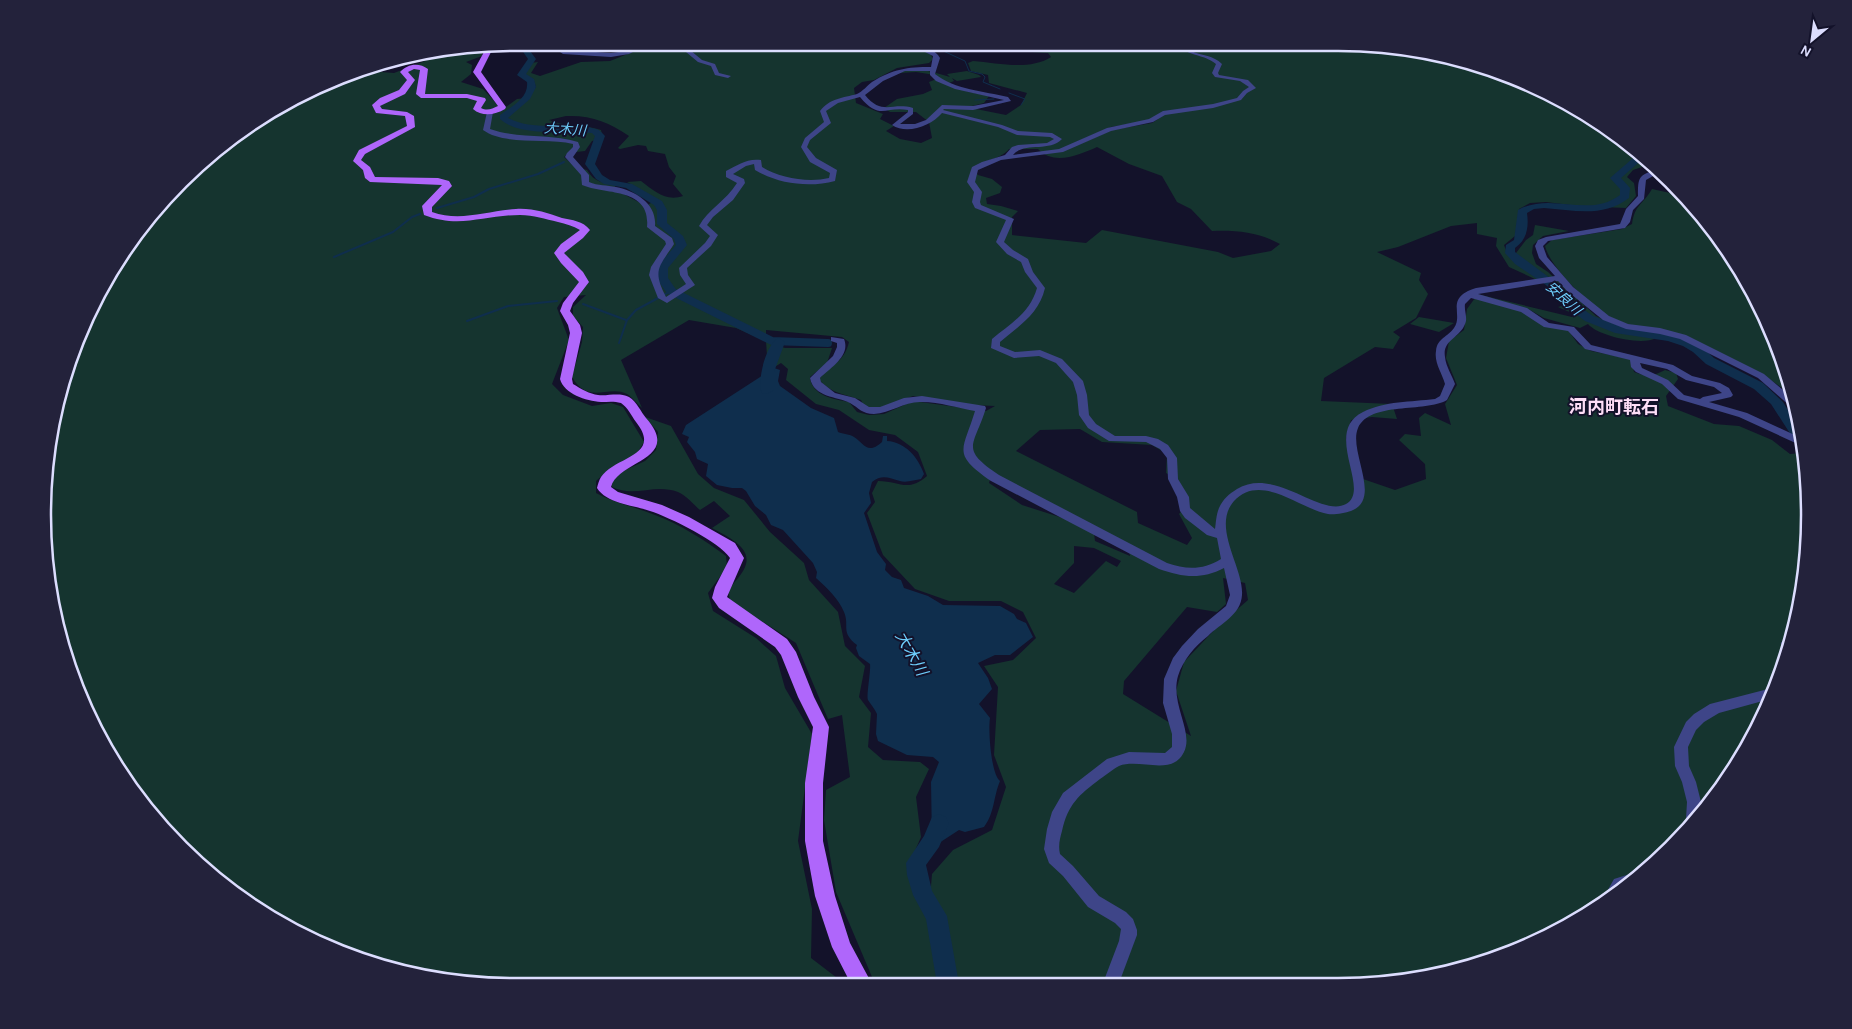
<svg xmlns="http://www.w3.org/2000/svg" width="1852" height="1029" viewBox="0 0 1852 1029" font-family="Karla,'Noto Sans JP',sans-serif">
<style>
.green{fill:#15342f;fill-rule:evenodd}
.water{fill:#0f2e4d}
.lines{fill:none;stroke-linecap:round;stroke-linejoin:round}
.stream-far1{stroke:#0f2e4d;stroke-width:1}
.stream{stroke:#0f2e4d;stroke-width:2}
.canal{stroke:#0f2e4d;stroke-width:8}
.river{fill:#0f2e4d;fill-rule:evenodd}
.minor{fill:#3e4588;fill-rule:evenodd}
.major{fill:#af66fb;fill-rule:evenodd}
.labels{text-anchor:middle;stroke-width:4;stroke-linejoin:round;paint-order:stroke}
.far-water-label{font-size:14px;font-style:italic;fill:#6dcdfb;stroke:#13122a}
.water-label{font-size:16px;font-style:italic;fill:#6dcdfb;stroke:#13122a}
.quarter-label{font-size:18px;font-weight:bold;fill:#fedef7;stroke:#13122a}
.rim{fill:none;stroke:#dcddfe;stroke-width:2.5}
</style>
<rect width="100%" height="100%" fill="#13122a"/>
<!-- green -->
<g class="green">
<path d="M588,43H913L931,55L933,59L929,63L897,68L874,80L862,82L854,88L856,103L883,114L880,119L894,126L886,131L900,139L921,143L932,138L929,122L916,112H890L884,108L897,99L923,94L932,90L929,82L939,78L935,75L916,72L900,73C915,65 934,73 950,77L947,74L967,71L979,75L981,77L957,81L952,78L954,81L947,84L969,92L989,96L984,103L972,106L976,109L1006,115L1021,105L1027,93L989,83L988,75L971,71L968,63L973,61C998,63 1029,71 1051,57L1048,53L1001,50L976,43H1368L1460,59L1573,106L1650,161L1648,165L1633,170L1627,177L1634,183L1636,196L1626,208L1578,206L1546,202L1530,203L1519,209L1515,236L1504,245L1507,253H1516L1526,240L1533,235L1535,225L1569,231L1543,236L1533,245L1532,253L1536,264L1548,272L1596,316L1615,325L1660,334L1683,344L1656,338C1642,346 1598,336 1588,324L1580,328L1544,318L1530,310L1486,298L1477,294L1572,317L1574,314L1558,307L1565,305L1548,285L1509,267L1496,246L1497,238L1477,234V223L1451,226L1398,247L1377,252L1421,273L1419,280L1428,294L1416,318L1393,332L1400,337L1393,349L1375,347L1324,378L1321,401L1392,404L1397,419L1372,417L1351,420L1346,438L1354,478L1363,479L1395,490L1426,479L1425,464L1399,440L1405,434L1421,436L1419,418L1425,413L1451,425L1445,404L1457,385L1446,358L1449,341L1464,330L1467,309L1475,298L1520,311L1542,324L1568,330L1578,344L1591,351L1631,359L1634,372C1648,377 1653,376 1665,370L1676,373L1678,379L1666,396L1668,406L1714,424L1739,426L1772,440L1790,454L1803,453L1808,483L1805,576L1785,666L1746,750L1671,848L1599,907L1489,961L1399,982L875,984L836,892L824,820L826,790L850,777L842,715L828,719L796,643L730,601L728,591C733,583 744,573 746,564C751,546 724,535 712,528L730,516L714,501L700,510C694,505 686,495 678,492C655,483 634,498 612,487V480L621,472L645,461L656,450L658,432L645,417L671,426L698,474L714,488L744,500L770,532L804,563L809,580L838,612L845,646L865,666L859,697L871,713L868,747L883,760L920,762L929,769L916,797L921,837L907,869L929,910L932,874L953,850L992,830L1006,787L994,755L998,687L984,666L1013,660L1036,638L1023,612L1001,601H949L915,589L883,555L867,513L875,502L872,493L878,481C900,481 907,493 927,476L918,452L895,435L869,430L839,410L816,404L786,380L788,369L781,363L768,371L766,341L736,328L689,320L621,360L642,408C637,404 632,397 627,394C608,384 589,406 572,377L582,342L583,327L573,316V307L586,295L564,297L557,308L569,340L552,384L563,395L592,406L611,403L623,407L644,442L636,455L612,467L596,481V493C615,503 635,507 655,515C680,524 704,540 726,556L727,567L708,593L713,611L756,638L776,656L785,688L812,734L798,841L812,909L811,958L845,984L484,986L392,970L279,923L160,826L79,695L44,546L59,393L122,253L227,140L363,68L380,65L381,72L394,73L433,58L432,56L479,48L482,50V56L466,62L472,65L471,74L461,82L483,89L496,103L506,107L517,99L527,98L536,87L534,81L523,75L531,63L538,62L531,73L540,76L581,62L610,61L640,49H617L602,44L586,46ZM566,116C591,115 609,122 629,136L618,148L620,149L638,145L646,146L648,151L665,154L669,167L676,176L673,184L683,196C666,202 654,191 641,181L627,182L657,199L646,206L614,189L616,185C603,183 594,182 587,170L575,167L564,157L568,153L585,151L592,141L603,139L601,130C584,124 566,127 549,120ZM1158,119L1152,123L1112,130L1078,145L1076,142L1111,127ZM1097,147L1129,164L1162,176L1177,202L1191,209L1212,231C1236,230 1258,232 1280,244L1271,251L1233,258L1218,252L1102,230L1086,243L1012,235V217L1018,211L1001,206L987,204L986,198L1000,193L1002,187L992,179L978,175L973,168C985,159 1000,160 1009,149H1038C1054,166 1079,155 1097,147ZM766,330L842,337L849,342C844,363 831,364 819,379C829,393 845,394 861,400L864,407L871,409L882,407L913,396L972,405L995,406L986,411L913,401L884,414L869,415L857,412L849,402C833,399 812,396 810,377L827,363L832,348H785L766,341ZM1080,429L1102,442L1152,445L1167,454L1166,473L1178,479L1188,504L1179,514L1192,538L1187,545L1138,523L1137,512L1016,451L1040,430ZM992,473L1128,546L1130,556L1095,541L1094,533L1069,520L1022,505L989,483ZM1074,546L1094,548L1121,561L1117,567L1106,561L1074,593L1054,584L1074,563ZM1223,578L1245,583L1248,600L1218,626L1184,662L1176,691L1191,736L1123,694L1124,681L1187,607L1217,612L1226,604Z"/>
<path d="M1652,189L1670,193L1678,191L1712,227L1761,305L1794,398C1770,376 1742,364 1713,350C1704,346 1695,339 1685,336C1664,329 1640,329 1618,321C1596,312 1551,270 1545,246L1552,240L1622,229L1632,224C1635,204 1642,206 1652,189Z"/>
<path d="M1419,317L1454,323L1439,332L1410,324Z"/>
</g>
<!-- water -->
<path class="water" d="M774,368L780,370L778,381L780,386L811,408L834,418L838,432C843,434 850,434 854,437C863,442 867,456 882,442L883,436H887V441C905,442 918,457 924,474L921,479C915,480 906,483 900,481C889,478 882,474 872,482L869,493L871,503L864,513L877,552L886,564L885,570L892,577L901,580L904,588L928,596L943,605L1000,606L1014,614L1017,619L1026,623L1033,637L1010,655H995L978,663L988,678L992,689L979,704L990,718C988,730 991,774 1000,781C993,798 995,812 984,827L965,832L959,830L939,843L932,841L931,782L939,762L933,757L907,755L878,741L876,734L877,714C875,709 871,705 868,700C866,696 871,671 870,664L859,656L856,648L857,645C840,632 850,626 844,612C839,599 826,587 816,578L817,572L813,563L783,530L771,525L766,515L755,506L746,491L742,488H732L717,485L706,476L708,464L697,459L695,452L687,442L689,437L682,434L686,425Z"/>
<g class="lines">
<!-- stream-far1 -->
<g class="stream-far1">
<path d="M926,43L965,61L969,71L982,74L985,77L983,82L1000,89"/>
<path d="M965,46C990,44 1013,51 1039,48"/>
<path d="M937,47H957"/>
<path d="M1009,93L1025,99L1021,105"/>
<path d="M975,100L994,99"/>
</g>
<!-- stream -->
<g class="stream">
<path d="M437,208L474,197L489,189L538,174L564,162"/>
<path d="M334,257L393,232L412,217L420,214"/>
<path d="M583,304L626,320"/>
<path d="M467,321L508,306L557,301"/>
<path d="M619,343L627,320L636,310L671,291"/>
</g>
<!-- canal -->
<path class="canal" d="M671,291L772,341L828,343"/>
<!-- river -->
<g class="river">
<path d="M517,43H524L536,59L526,74L534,79L536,87L530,99L508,118C538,133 568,120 596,129C600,130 602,133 605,136L595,164L602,175L610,180L632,184L662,201L667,210V223L683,236L687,245L668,268V278L677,291L675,293H667L656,278V268L676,245L674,239L657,224V210L654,205L626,188L604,184L596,179L585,164L595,136L592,133C567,131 519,137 500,119V115C511,107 529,98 527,82L517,75L528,59Z"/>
<path d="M1639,153L1645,157L1621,178L1630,188L1629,198C1603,218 1574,210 1544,208L1534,209L1527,213C1529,227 1527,240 1515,248V252L1554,281L1577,305L1593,316L1620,326L1668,334L1692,341L1702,347L1714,358L1763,383L1783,402L1799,428L1801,440L1791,435L1771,404L1754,389L1706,364L1693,352L1683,346L1668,341L1615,333L1585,321L1569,309L1546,285L1515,264L1505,253L1506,245L1514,240L1518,210C1552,191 1588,219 1620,195V189L1610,178Z"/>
<path d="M779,338L785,342L774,372V390L767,394L762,393C756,382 767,341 779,338Z"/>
<path d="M939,814L946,817L949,823L939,847L926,865L932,891L947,916L959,984H937L926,919L913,895L907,875L906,863L924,836L932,817Z"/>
</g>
<!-- minor -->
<g class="minor">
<path d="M563,43H569L566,50L611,53L626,51L636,46L659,44L690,50L702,60L715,64L719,73L731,76L728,78L715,75L711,66L698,62L686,52L659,48L637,50L629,54L611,57L563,54L560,52Z"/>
<path d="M913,43C921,43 937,51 940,58L935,74C955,90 984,91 1008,97L1011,101L973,110L944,109L943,110L1002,125L1018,131L1052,133L1062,139C1048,153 1025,141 1013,155L1059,149L1107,128L1149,119L1163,111L1213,104L1237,98L1243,91L1249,87L1240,81L1215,77L1212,73L1216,64C1204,54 1187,56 1172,43C1181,43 1184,48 1191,51C1203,56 1213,55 1222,64L1218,73L1219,75L1248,80L1256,88L1247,93L1241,100L1213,108L1165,115L1153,122L1111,131L1063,152L1001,160L978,170L975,182L982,192L980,202L981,205L1014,219L1004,242L1013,250L1028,259L1033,272L1045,288C1039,314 1019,326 1000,342V346L1015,352L1040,350L1062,359L1083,381L1087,395L1089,415L1096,424L1115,436H1146L1158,439L1168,445L1177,458L1178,479L1189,497L1190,508L1215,529C1216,523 1216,515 1219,508C1223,499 1229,494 1237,489C1275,466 1321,518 1346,504C1372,490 1322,432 1363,412C1385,401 1411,402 1435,399L1440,396L1445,384C1442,373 1434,363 1436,351C1437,338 1448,337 1454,328C1464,314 1444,298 1476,288L1555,276L1539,258L1535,246L1538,240L1546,237L1620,224L1626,209L1638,196C1638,178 1638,174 1658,170L1662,174L1653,176L1646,180L1644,199L1633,210L1630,222L1625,228L1548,241L1543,246L1547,257L1573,287L1609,316L1628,324L1660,328L1686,335L1764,374L1795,400L1796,408L1791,407L1758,378L1680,339L1660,334L1626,329L1603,320L1567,291L1558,281L1478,294L1527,308L1549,323L1574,327L1591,345L1673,365L1692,376L1720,383L1729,388L1733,395L1731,397L1709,402L1747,413L1801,438L1802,446L1739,417L1678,399L1662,384L1636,372L1631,367L1630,360L1585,349L1568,331L1544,327L1521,312L1471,298L1465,304C1464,311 1468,318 1465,324C1460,338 1442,340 1445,357C1446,367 1452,375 1455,384L1447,400C1425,413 1370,401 1358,428C1348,451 1383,499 1351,511C1345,513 1334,515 1328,514C1300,509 1261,472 1234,501C1211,527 1244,568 1242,595C1241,615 1220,624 1208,636C1195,646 1183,660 1178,676C1170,704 1194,732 1184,752C1172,777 1140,758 1119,766C1113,769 1106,775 1100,779C1079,795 1068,804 1062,831C1060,838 1058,846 1060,854L1073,866L1099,896L1126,912L1133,919L1137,930V935L1119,983H1103L1119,941L1121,929L1115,923L1088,907L1063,876L1049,863L1044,849L1047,829L1052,812L1063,793L1107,759L1129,752L1165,753L1172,747V734L1163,703L1164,679L1173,658L1182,646L1198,629L1226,606L1230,595L1224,568C1201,580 1182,577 1159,569L991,481C951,453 963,451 975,411C957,408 940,402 922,402C905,401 891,413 874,414C862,414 859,408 850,403C837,396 814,398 810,378L833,356L837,347V343L831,341V337L844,339C851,356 830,368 820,378L821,382L835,393L855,398L869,407H880L904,398L922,396L985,406L986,408C974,447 959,448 999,475L1167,563C1187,570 1203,570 1221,559L1217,538L1207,535L1185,518L1180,511L1177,497L1168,479L1167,458L1160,449L1146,442L1109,441L1088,428L1079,415L1077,395L1073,382L1056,363L1039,356L1014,358L991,348L992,339C1010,324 1030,313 1037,288L1025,272L1021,262L1007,254L996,242L1006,220L975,208L972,202L974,192L967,182L972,167L982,162L1005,155L1012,147L1018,145L1047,143L1054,139L1050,137L1017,135L998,127L942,113C931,126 907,135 892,125L908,112V110C885,106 880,121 860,97L838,103L826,111L831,123L810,140L807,147L816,158L837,170L835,181C809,188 778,184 755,170L754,164L746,166L733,174L744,179L745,183L733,200L713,217L707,225L718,235L711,246L687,268L688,275L695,285L667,303L658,298L649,275L651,267L666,244L665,241L647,227C651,187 605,195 582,185L581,175L565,157L567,153L573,147V144C546,137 505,146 483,130L487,112L490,110L493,112L490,129C518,139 549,133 578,142L580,147L573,157L589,175V182C598,186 607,185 616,187C636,191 657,204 655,226L672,238L674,244C659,267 652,270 666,297L686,284L680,275L679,268L705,243L710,236L699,226C708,209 726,201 737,183L726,177V171C738,165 747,158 761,160L762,167C780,178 808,183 829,178L830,173L810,162L801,147L805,138L824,122L820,111C830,98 843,98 857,94C862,92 868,85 872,82C893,69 907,67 931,67L933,56L921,50ZM905,71H930V75L936,81L955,89L1004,100L973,106L942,105L926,120L915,124H900L913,114V108C892,102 882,116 865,95L883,81ZM1640,363L1667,369L1686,380L1714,387L1722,393L1703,397L1700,399L1684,395L1668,380L1642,368Z"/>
<path d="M1791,634H1792L1788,653L1784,652L1781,643L1787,636Z"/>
<path d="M1772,688H1774L1770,699L1719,713L1704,722L1696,730L1688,747L1689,766L1696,782L1701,802V810L1690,824H1688L1686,819L1687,802L1682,782L1675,766L1674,747L1686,722L1694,714L1710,704Z"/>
<path d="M1633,873L1639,875L1606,902L1604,897L1614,879Z"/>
</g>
<!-- major -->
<path class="major" d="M490,47L491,52L481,72L506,107L505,109C495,115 482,117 473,109L477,101L467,98H421L416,94L420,70L414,69L408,72L415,80L405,94L380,106L382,109L407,112L414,116L415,127L365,154L361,160L370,167L375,177L438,178L449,181L452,186L432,207V212C460,222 487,211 516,209C533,208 547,213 562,218C572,220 583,221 590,230L583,238L564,253L583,272L589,282L573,303L570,311L580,325L582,333L572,379L573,384C581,389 590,394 598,395C609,396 619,392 629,397C637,402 641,412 646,418C683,460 618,460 611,487L618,492L662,505L689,517L735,543L744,558L727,597L787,639L796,652L814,697L829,727L823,783V841L835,896L850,943L872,984H851L832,947L815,896L805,841V783L813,727L798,697L781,655L775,647L719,608L712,598L715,587L730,558C720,542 669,517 650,511C634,505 607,504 597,488C598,484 599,480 601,477C615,456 663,456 636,422C631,415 628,408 621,403C614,401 608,402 601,402C586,401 564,394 560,379L570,333L568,325L560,311L563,303L579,282L561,263L554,253L561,244L580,230C573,226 566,224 558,222C545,219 534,215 520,215C484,215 460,229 424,215L422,206L442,185L370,182L365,178L363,170L353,161L359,150L407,126L405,116L376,113L372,105L380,98L399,90L407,80L400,72C407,64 419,62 428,69L425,94H467L485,98L486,100L481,108C487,111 492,109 498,106L473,72L484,52L483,48Z"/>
</g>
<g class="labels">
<!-- far-water labels -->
<g class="far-water-label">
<text transform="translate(565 129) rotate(4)" y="5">大木川</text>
<text transform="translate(1564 298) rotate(42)" y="5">安良川</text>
</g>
<!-- water labels -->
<g class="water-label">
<text transform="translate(912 653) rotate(61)" y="6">大木川</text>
</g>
<!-- quarter labels -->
<g class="quarter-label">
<text x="1614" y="413">河内町転石</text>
</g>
</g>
<!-- crop -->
<path d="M0 0H1852V1029H0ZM514 51H1338A463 463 0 0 1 1801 514V515A463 463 0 0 1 1338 978H514A463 463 0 0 1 51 515V514A463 463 0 0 1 514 51Z" fill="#23223b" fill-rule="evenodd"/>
<path class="rim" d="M514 51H1338A463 463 0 0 1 1801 514V515A463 463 0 0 1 1338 978H514A463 463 0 0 1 51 515V514A463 463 0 0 1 514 51Z"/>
<!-- north arrow -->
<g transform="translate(1812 40) rotate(209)" stroke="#13122a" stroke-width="4" paint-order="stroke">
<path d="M0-4L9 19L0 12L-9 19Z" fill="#dcddfe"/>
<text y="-8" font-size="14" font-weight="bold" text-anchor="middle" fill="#dcddfe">N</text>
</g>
</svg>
